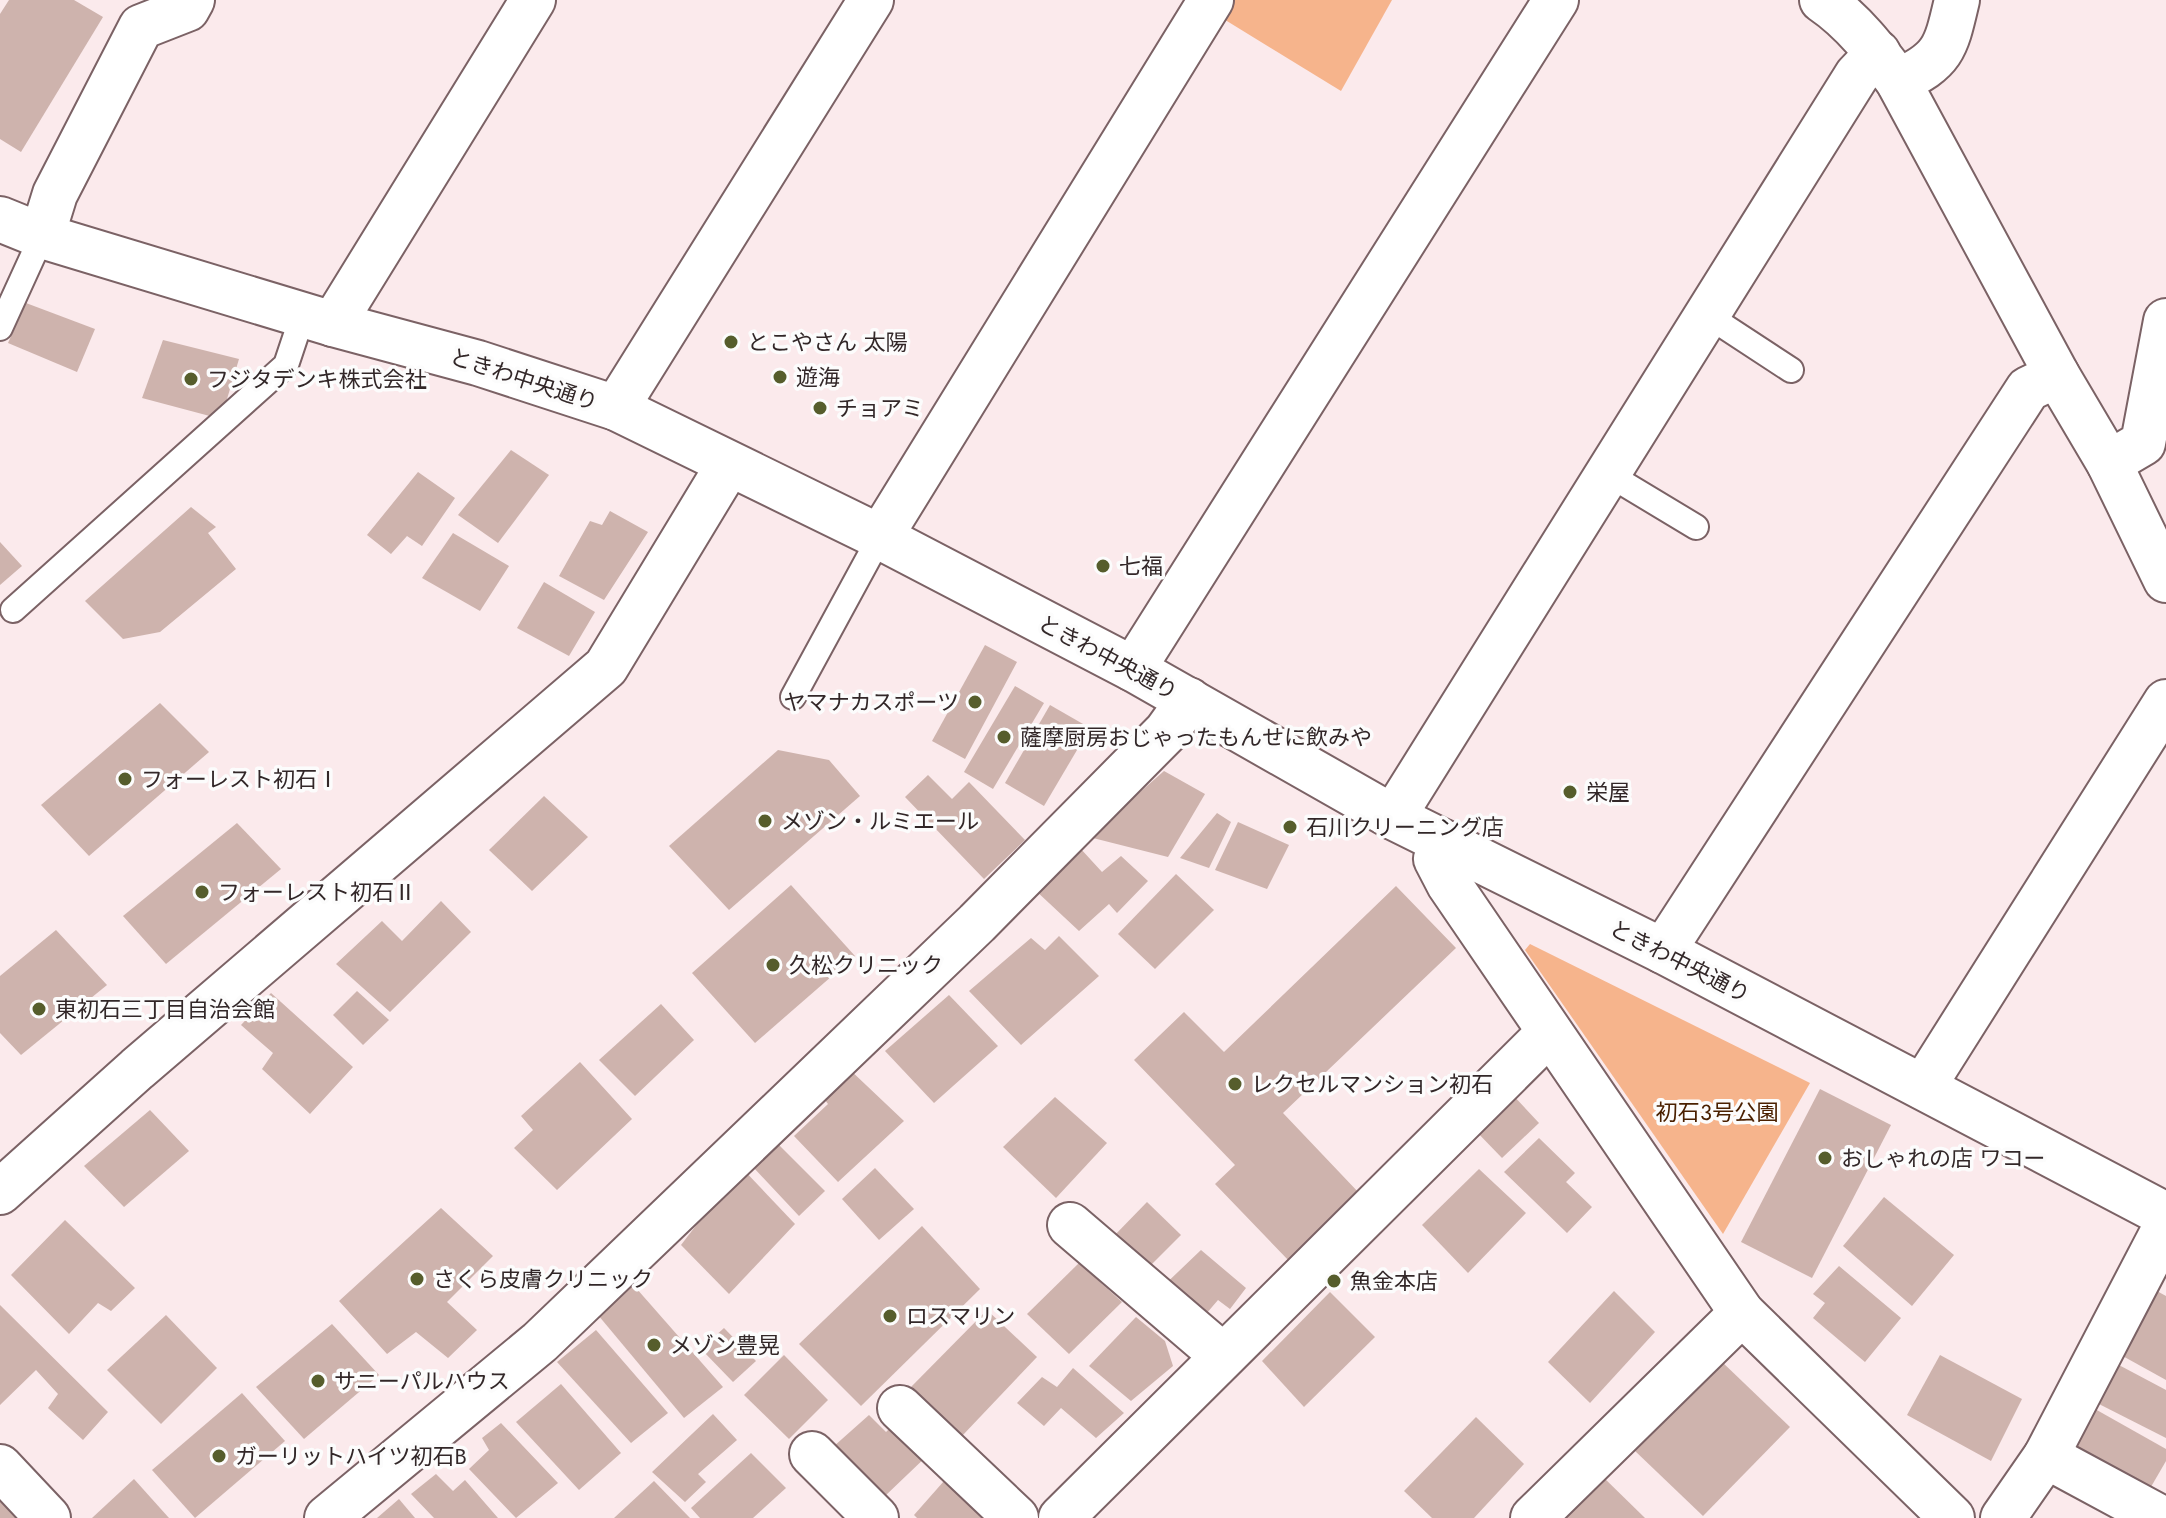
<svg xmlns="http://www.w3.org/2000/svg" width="2166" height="1518" viewBox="0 0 2166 1518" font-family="Jost,'Noto Sans JP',sans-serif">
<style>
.green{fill:#f6b48c}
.building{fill:#ceb3ad}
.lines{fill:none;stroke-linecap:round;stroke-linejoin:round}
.lane-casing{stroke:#7b6265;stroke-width:28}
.street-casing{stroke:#7b6265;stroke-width:48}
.secondary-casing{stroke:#7b6265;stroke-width:48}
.lane{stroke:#fff;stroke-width:24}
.street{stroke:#fff;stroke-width:44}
.secondary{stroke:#fff;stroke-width:44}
.poi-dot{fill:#565d2c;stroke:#fcfcfc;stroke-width:3}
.labels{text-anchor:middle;stroke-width:7;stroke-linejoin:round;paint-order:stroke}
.poi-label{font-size:22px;fill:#322728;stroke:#fcfcfc;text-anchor:start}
.street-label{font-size:22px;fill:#322728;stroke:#fcfcfc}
.park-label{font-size:22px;fill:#4a2000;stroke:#fcfcfc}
</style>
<rect width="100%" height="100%" fill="#fbeaec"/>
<!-- green -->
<g class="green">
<path d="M1233,0H1392L1341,91L1222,18Z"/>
<path d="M1530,944L1810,1083L1723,1234L1525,950Z"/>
</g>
<!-- building -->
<g class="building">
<path d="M9,0H74L103,17L21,152L0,139V14Z"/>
<path d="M26,303L95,329L77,372L8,343Z"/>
<path d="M163,340L239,359L221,419L142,398Z"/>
<path d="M511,450L549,475L498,543L458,515Z"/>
<path d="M418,472L455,498L422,546L407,536L391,554L367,535Z"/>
<path d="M191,507L216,527L208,533L236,569L160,632L123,639L85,601Z"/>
<path d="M610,511L648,532L604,600L559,576L590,521L602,525Z"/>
<path d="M453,533L509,566L480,611L422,578Z"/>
<path d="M0,542L22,566L0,585Z"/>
<path d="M544,582L595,612L569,656L517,628Z"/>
<path d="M985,645L1017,662L965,759L932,741Z"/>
<path d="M1015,686L1044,703L993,789L964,772Z"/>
<path d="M160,703L209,752L89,856L41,805Z"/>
<path d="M1050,705L1090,728L1044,806L1005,783Z"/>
<path d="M778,750L829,760L860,796L729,910L669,846Z"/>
<path d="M1164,771L1205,794L1168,857L1089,837Z"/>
<path d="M928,775L952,799L969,782L1025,840L984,879L905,797Z"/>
<path d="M544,796L588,837L532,891L489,850Z"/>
<path d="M1217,813L1231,822L1209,868L1180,858Z"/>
<path d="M1238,822L1289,845L1267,889L1215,870Z"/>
<path d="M237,823L281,869L166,964L123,916Z"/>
<path d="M1080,848L1102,872L1121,856L1148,881L1117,913L1109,904L1079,931L1034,889Z"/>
<path d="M1176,874L1214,910L1155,969L1118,934Z"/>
<path d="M791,885L855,956L755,1043L692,973Z"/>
<path d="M1396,886L1456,948L1283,1113L1360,1194L1290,1262L1215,1184L1235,1165L1134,1060L1184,1012L1224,1052Z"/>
<path d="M441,901L471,932L390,1012L336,964L382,921L402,941Z"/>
<path d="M56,930L107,985L21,1055L0,1033V976Z"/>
<path d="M1059,936L1099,976L1021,1045L969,991L1031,938L1045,950Z"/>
<path d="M357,991L389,1020L363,1045L333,1015Z"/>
<path d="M271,993L353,1067L310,1114L262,1069L273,1053L241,1025Z"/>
<path d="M949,995L998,1046L934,1103L885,1051Z"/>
<path d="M661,1004L694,1040L635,1096L599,1060Z"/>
<path d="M580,1062L632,1119L557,1190L514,1148L533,1130L521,1116Z"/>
<path d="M847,1067L904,1121L838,1182L794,1136L828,1104L819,1092Z"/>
<path d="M1820,1089L1891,1125L1812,1278L1741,1242Z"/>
<path d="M1510,1092L1539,1123L1502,1158L1471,1126Z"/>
<path d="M1055,1097L1107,1143L1056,1198L1003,1147Z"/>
<path d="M150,1110L189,1151L124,1207L84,1166Z"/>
<path d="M1539,1138L1575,1173L1566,1182L1592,1207L1567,1233L1504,1172Z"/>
<path d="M777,1143L825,1191L799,1216L753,1167Z"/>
<path d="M741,1167L795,1224L729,1294L681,1245Z"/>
<path d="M875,1168L914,1209L879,1240L842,1199Z"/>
<path d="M1479,1169L1526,1213L1468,1273L1422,1225Z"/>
<path d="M1884,1197L1954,1255L1912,1306L1843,1246Z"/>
<path d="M1147,1202L1181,1235L1145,1271L1112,1238Z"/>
<path d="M441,1208L493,1256L447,1302L477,1330L448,1358L416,1332L387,1354L339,1301Z"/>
<path d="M65,1220L135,1288L111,1311L98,1303L69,1334L11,1275Z"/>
<path d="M922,1226L980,1289L861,1406L799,1344Z"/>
<path d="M1201,1250L1246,1288L1230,1309L1218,1300L1200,1321L1156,1293Z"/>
<path d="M1079,1263L1122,1302L1069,1354L1027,1314Z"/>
<path d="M1839,1266L1901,1318L1865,1362L1813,1318L1825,1303L1813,1294Z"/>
<path d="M622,1272L723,1387L684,1418L588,1303Z"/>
<path d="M2144,1284L2166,1296V1380L2110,1349Z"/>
<path d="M1614,1291L1655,1332L1590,1403L1548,1362Z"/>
<path d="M1330,1292L1375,1337L1304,1407L1262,1361Z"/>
<path d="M0,1305L108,1412L83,1440L48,1408L58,1394L36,1370L0,1405Z"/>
<path d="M987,1310L1037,1357L962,1436L909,1389Z"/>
<path d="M166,1315L217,1368L161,1424L107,1370Z"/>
<path d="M1136,1317L1165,1341L1173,1366L1131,1401L1089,1366Z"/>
<path d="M332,1324L379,1375L304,1439L256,1387Z"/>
<path d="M724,1328L756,1361L733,1382L701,1349Z"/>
<path d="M596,1330L668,1413L631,1443L557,1362Z"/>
<path d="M784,1355L828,1400L789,1439L744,1395Z"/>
<path d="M1940,1355L2022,1399L1991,1461L1907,1415Z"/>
<path d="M1720,1360L1790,1427L1703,1516L1634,1450Z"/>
<path d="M2117,1364L2166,1390V1438L2095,1402Z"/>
<path d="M1073,1368L1124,1413L1096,1438L1061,1408L1044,1426L1017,1403L1042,1377L1057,1387Z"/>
<path d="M561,1384L621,1453L579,1490L516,1422Z"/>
<path d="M242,1393L285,1441L195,1518L152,1470Z"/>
<path d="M2095,1409L2166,1449V1461L2148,1492L2072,1451Z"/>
<path d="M713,1414L737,1440L698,1474L706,1482L685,1502L652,1472Z"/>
<path d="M869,1415L886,1432L898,1420L930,1453L885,1496L833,1447Z"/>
<path d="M1476,1417L1524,1464L1474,1518H1432L1404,1491Z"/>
<path d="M501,1423L558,1483L516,1518L469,1469L489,1450L482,1438Z"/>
<path d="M751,1453L786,1488L753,1518H700L691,1508Z"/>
<path d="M436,1474L453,1491L465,1480L498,1518H434L411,1494Z"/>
<path d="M1600,1474L1645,1518H1557Z"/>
<path d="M134,1479L169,1518H92Z"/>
<path d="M654,1481L690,1518H614Z"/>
<path d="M944,1481L988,1518H917L914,1515Z"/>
<path d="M0,1497L23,1518H0Z"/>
<path d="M399,1499L415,1518H377Z"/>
</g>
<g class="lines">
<defs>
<g id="lane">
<path d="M1707,315L1791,370"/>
<path d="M0,328L42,236"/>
<path d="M1608,474L1696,527"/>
<path d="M13,610L286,365L303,314"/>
<path d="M793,697L880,537"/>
</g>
<g id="street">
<path d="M1822,0C1853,21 1876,51 1898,81L2057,375L2109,463L2166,580"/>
<path d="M1898,81C1944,61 1946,47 1957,0"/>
<path d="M42,236L55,194L141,27L187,9L192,0"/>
<path d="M333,324L533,0"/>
<path d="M616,408L871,0"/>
<path d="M2109,463L2143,443L2166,321"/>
<path d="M880,537L1211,0"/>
<path d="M1133,669L1556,0"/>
<path d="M1393,817L1857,75L1878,53"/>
<path d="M1443,842L1436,859L1449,884L1742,1313L1952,1518"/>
<path d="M1663,951L2028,389L2057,375"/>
<path d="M1923,1087L2166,702"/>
<path d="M0,1192L137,1069L606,667L729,464"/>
<path d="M1070,1225L1223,1356"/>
<path d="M900,1408L1016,1518"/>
<path d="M812,1454L876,1518"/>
<path d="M2046,1456L2166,1226"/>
<path d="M0,1467L48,1518"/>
<path d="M327,1518L540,1342L977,923L1166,732L1189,700"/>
<path d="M1061,1518L1549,1033"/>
<path d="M1533,1518L1742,1313"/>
<path d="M2003,1518L2046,1456L2161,1518"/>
</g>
<path id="secondary" d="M0,219L42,236L333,324L478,363L616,408L880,537L1133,669L1393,817L1663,951L2166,1215"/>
</defs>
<!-- lane casing -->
<use href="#lane" class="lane-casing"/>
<!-- street casing -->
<use href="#street" class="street-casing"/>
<!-- secondary casing -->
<use href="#secondary" class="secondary-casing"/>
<!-- lane -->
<use href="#lane" class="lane"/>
<!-- street -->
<use href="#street" class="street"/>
<!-- secondary -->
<use href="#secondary" class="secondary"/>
</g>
<!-- markers -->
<g class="poi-dot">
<circle cx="731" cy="342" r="8"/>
<circle cx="780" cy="377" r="8"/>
<circle cx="191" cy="379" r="8"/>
<circle cx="820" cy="408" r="8"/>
<circle cx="1103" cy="566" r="8"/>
<circle cx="975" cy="702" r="8"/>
<circle cx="1004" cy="737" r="8"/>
<circle cx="125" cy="779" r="8"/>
<circle cx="1570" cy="792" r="8"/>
<circle cx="765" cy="821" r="8"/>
<circle cx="1290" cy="827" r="8"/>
<circle cx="202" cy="892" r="8"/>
<circle cx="773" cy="965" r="8"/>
<circle cx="39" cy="1009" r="8"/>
<circle cx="1235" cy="1084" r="8"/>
<circle cx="1825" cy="1158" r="8"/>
<circle cx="417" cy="1279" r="8"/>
<circle cx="1334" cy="1281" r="8"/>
<circle cx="890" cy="1316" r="8"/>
<circle cx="654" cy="1345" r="8"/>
<circle cx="318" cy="1381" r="8"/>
<circle cx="219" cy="1456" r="8"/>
</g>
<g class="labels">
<!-- poi labels -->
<g class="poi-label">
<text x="747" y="350">とこやさん 太陽</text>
<text x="796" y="385">遊海</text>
<text x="207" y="387">フジタデンキ株式会社</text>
<text x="836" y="416">チョアミ</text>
<text x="1119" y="574">七福</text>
<text x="959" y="710" text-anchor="end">ヤマナカスポーツ</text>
<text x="1020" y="745">薩摩厨房おじゃったもんせに飲みや</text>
<text x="141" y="787">フォーレスト初石Ⅰ</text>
<text x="1586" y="800">栄屋</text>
<text x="781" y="829">メゾン・ルミエール</text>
<text x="1306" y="835">石川クリーニング店</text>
<text x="218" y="900">フォーレスト初石Ⅱ</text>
<text x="789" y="973">久松クリニック</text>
<text x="55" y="1017">東初石三丁目自治会館</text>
<text x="1251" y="1092">レクセルマンション初石</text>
<text x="1841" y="1166">おしゃれの店 ワコー</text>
<text x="433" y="1287">さくら皮膚クリニック</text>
<text x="1350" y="1289">魚金本店</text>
<text x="906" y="1324">ロスマリン</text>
<text x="670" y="1353">メゾン豊晃</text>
<text x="334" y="1389">サニーパルハウス</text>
<text x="235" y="1464">ガーリットハイツ初石B</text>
</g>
<!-- street labels -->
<g class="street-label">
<text transform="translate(524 379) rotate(18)" y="8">ときわ中央通り</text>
<text transform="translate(1108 657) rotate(28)" y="8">ときわ中央通り</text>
<text transform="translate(1680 961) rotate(27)" y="8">ときわ中央通り</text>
</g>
<!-- park labels -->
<g class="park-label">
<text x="1717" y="1120">初石３号公園</text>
</g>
</g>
</svg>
